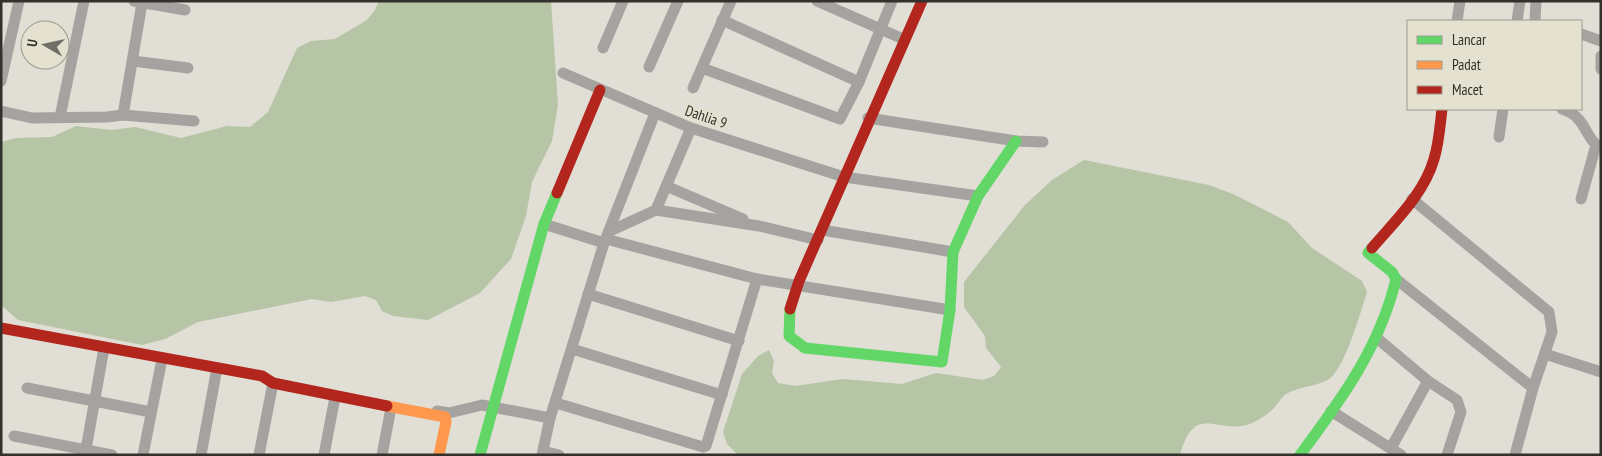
<svg xmlns="http://www.w3.org/2000/svg" width="1602" height="456" viewBox="0 0 1602 456" font-family="'PT Sans Narrow',sans-serif">
<style>
.water{fill:#b5c5a5}
.lines{fill:none;stroke-linecap:round;stroke-linejoin:round}
.street{stroke:#a5a3a0;stroke-width:11}
.fast{stroke:#63d668;stroke-width:11}
.slow{stroke:#ff974d;stroke-width:11}
.jam{stroke:#b3261e;stroke-width:11}
.labels{text-anchor:middle;stroke-width:5;stroke-linejoin:round;paint-order:stroke}
.street-label{font-size:15px;fill:#33312b;stroke:#e5e1d0}
</style>
<rect width="100%" height="100%" fill="#e0ded5"/>
<!-- water -->
<g class="water">
<path d="M379,1H551L558,105L552,141L532,182L526,216L511,259L480,293L428,320L393,316L382,311L376,300L365,296L331,302L312,299L198,322L165,339L142,345L18,320L1,305V142L16,138L52,137L76,126L111,130L135,127L181,138L227,126L250,127L268,112L297,48L311,41L335,39L367,20L375,10Z"/>
<path d="M1084,160L1209,185L1233,194L1288,222L1312,248L1362,281L1367,292C1361,311 1345,368 1329,379C1317,387 1299,386 1286,394C1280,398 1277,406 1271,411C1266,415 1258,420 1252,423C1218,437 1195,400 1180,455H738L727,444L723,432L742,374L758,356L769,350L774,361L772,373L778,383L795,386L843,379L902,384L936,373L983,380L994,376L1001,367L986,348L985,336L964,307V282L1025,205L1052,180Z"/>
</g>
<g class="lines">
<!-- street -->
<g class="street">
<path d="M134,1L185,10"/>
<path d="M817,1L903,39"/>
<path d="M722,20L859,82"/>
<path d="M1457,21L1460,1"/>
<path d="M1517,21L1520,1"/>
<path d="M1535,21L1536,1"/>
<path d="M1581,34L1601,41"/>
<path d="M603,48L623,1"/>
<path d="M1601,56V69"/>
<path d="M133,61L188,68"/>
<path d="M649,67L678,1"/>
<path d="M702,68L840,119L859,82L892,1"/>
<path d="M563,73L691,128L844,177L978,196"/>
<path d="M1,81L19,1"/>
<path d="M693,88L731,1"/>
<path d="M1562,109C1588,117 1584,140 1601,147"/>
<path d="M1,111L32,118L107,117L123,115L194,121"/>
<path d="M123,115L142,3"/>
<path d="M60,117L84,1"/>
<path d="M868,118L1016,141L1043,142"/>
<path d="M1499,137L1503,109"/>
<path d="M666,186L743,219"/>
<path d="M1412,199L1549,312L1552,332L1533,388L1515,455"/>
<path d="M1581,199L1596,145"/>
<path d="M656,210L759,226L818,240"/>
<path d="M544,224L604,243"/>
<path d="M822,230L953,252"/>
<path d="M610,231L656,210L691,128"/>
<path d="M606,239L757,279L950,310"/>
<path d="M1396,279L1533,388"/>
<path d="M588,294L739,341"/>
<path d="M1378,339L1428,381L1457,400L1461,412L1447,455"/>
<path d="M572,349L722,395"/>
<path d="M1545,354L1601,372"/>
<path d="M27,388L151,412"/>
<path d="M556,403L703,447L706,446L757,279"/>
<path d="M437,411L449,413L482,405L550,418"/>
<path d="M1331,411L1401,455"/>
<path d="M14,436L112,455"/>
<path d="M1391,448L1428,381"/>
<path d="M543,451L559,455"/>
<path d="M85,455L104,348"/>
<path d="M143,455L162,359"/>
<path d="M201,455L217,368"/>
<path d="M259,455L273,383"/>
<path d="M324,455L335,397"/>
<path d="M382,455L391,408"/>
<path d="M542,455L550,418L604,243L655,113"/>
</g>
<!-- fast -->
<g class="fast">
<path d="M790,309L789,336L805,348L942,362L950,310L953,252L978,196L1016,141"/>
<path d="M480,455L544,224L557,193"/>
<path d="M1300,455C1341,400 1380,347 1396,279L1392,272L1368,253L1372,248"/>
</g>
<!-- slow -->
<path class="slow" d="M387,406L445,417L446,422L439,455"/>
<!-- jam -->
<g class="jam">
<path d="M557,193L600,90"/>
<path d="M1372,248C1395,221 1424,194 1434,159C1439,143 1440,126 1442,109"/>
<path d="M790,309L799,281L922,1"/>
<path d="M1,328L262,376L273,383L387,406"/>
</g>
</g>
<g class="labels">
<!-- street labels -->
<g class="street-label">
<text transform="translate(706 117) rotate(19)" y="5">Dahlia 9</text>
</g>
</g>
<!-- border -->
<rect width="1602" height="456" fill="none" stroke="#33312b" stroke-width="5"/>
<!-- legend -->
<rect x="1407" y="20" width="175" height="90" fill="#e5e1d0" stroke="#9e9b8e"/>
<rect x="1417" y="36" width="25" height="8" fill="#63d668" stroke="#9e9b8e"/>
<text x="1452" y="45" font-size="15" fill="#33312b">Lancar</text>
<rect x="1417" y="61" width="25" height="8" fill="#ff974d" stroke="#9e9b8e"/>
<text x="1452" y="70" font-size="15" fill="#33312b">Padat</text>
<rect x="1417" y="86" width="25" height="8" fill="#b3261e" stroke="#9e9b8e"/>
<text x="1452" y="95" font-size="15" fill="#33312b">Macet</text>
<!-- north arrow -->
<g transform="translate(45 45) rotate(279)"><circle r="24" fill="#e5e1d0" stroke="#9e9b8e"/>
<path d="M0-4L9 19L0 12L-9 19Z" fill="#706e66"/>
<text y="-8" font-size="14" font-weight="bold" text-anchor="middle" fill="#33312b">U</text>
</g>
</svg>
